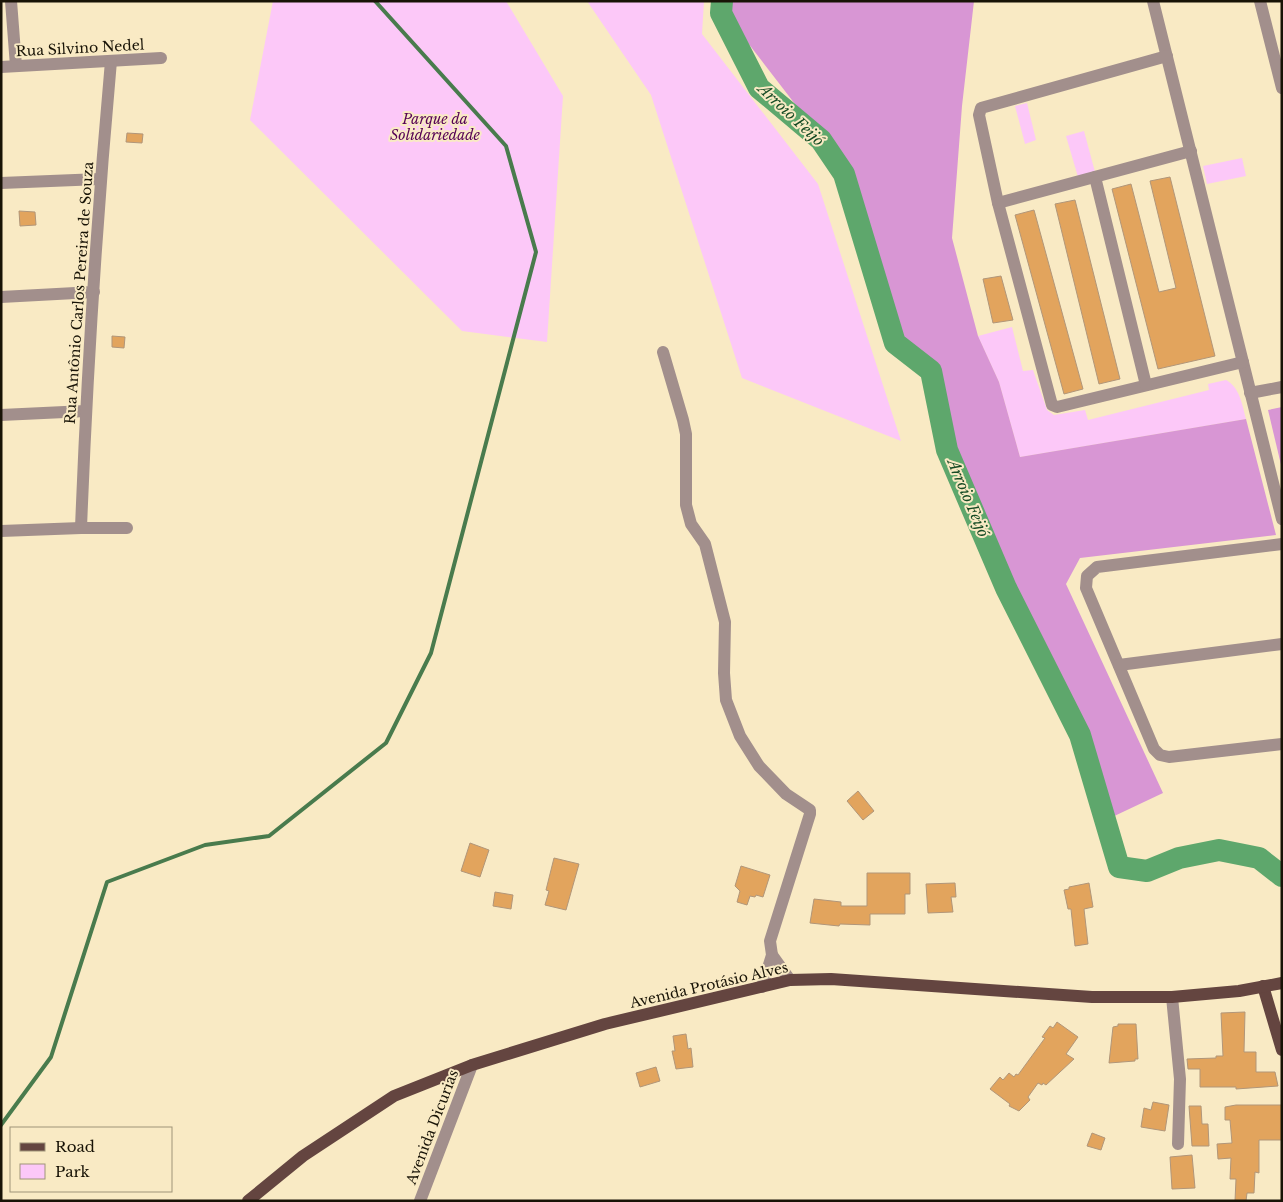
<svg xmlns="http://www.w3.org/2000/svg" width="1283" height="1202" viewBox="0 0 1283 1202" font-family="'Libre Baskerville',serif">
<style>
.green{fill:#fcc8f8}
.forest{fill:#d896d4}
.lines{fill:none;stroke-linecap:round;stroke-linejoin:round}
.stream{stroke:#497b4d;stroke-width:4}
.river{stroke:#5ea76c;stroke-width:22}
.building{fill:#e2a45d;stroke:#b19679}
.minor{stroke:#a28f8c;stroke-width:12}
.major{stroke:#644540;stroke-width:12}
.labels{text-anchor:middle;stroke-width:4;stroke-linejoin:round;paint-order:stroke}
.street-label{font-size:14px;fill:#181306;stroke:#f9eac4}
.park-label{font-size:14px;font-style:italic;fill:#560255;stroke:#f9eac4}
.water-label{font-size:15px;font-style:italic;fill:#164b24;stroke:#f9eac4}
</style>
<rect width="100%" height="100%" fill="#f9eac4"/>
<!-- green -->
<g class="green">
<path d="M273,1H506L563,96L547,342L462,331L250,120Z"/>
<path d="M587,1H704L702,34L818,184L901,441L742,378L651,95Z"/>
<path d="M1027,103L1036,140L1025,144L1015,106Z"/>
<path d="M1084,131L1095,172L1078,177L1066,136Z"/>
<path d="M1242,158L1246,176L1207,184L1203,166Z"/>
<path d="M1012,327L1023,371L1033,370L1047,410L1054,415L1085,410L1088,420L1209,390L1208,384L1226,380C1240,388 1242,404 1246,419L1020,457L999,382L978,336Z"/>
</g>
<!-- forest -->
<g class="forest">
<path d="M726,1H974L962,106L952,238L978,336L999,382L1020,457L1246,419L1276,535L1080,558L1066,584L1163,793L1108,819L1085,734L996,547L954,451L936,371L900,340L849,174L724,12Z"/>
<path d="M1282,407V469L1268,410Z"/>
</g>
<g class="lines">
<!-- stream -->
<path class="stream" d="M1,1125L51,1057L107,882L205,845L269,836L386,743L431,653L536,252L506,146L375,1"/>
<!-- river -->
<path class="river" d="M722,1L721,13L759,88L821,140L844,174L895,343L931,371L947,450L1006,588L1080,735L1119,867L1147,871L1179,858L1219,850L1259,858L1282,876"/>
</g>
<!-- building -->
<g class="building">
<path d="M127,133L143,134L142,143L126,142Z"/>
<path d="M1170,177L1215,356L1158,369L1112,189L1131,184L1159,292L1176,288L1150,181Z"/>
<path d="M1075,200L1120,379L1099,384L1055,204Z"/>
<path d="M1034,210L1083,389L1064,394L1015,215Z"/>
<path d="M19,211L35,212L36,225L20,226Z"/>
<path d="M1001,276L1013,320L993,323L983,279Z"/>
<path d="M112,336L125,337L124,348L112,347Z"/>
<path d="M858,791L874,811L863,820L847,801Z"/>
<path d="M470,843L489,850L480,877L461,871Z"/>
<path d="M554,858L579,864L566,910L545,905L549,891L546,890Z"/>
<path d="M741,866L770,875L763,897L756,895L755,897L750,896L747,905L737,902L740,891L735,886Z"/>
<path d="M867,873H910V894H905V914H870V925L840,924L839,926L810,923L814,899L841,902V906H867Z"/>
<path d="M955,883L956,897H951L953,912L928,913L926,884Z"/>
<path d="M1089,883L1093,907L1084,909L1088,944L1075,946L1071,909H1068L1064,890L1069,889V887Z"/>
<path d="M495,892L513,895L511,909L493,906Z"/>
<path d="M1245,1012L1244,1052H1256V1072H1275L1278,1086L1236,1089V1087H1200V1069H1188L1187,1059L1216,1058V1056H1223L1221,1013Z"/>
<path d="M1057,1022L1078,1037L1066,1054L1074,1059L1046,1085L1043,1083L1042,1085L1038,1083L1028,1097L1030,1100L1019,1111L1009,1106L1010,1104L990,1089L1000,1077L1003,1080L1009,1073L1014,1077L1016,1074L1018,1075L1045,1038L1042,1037L1050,1026L1053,1028Z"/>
<path d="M1118,1024H1136L1138,1059H1135V1061L1109,1063L1113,1027L1118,1026Z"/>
<path d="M686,1034L688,1049L691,1048L693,1067L676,1069L672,1051H675L673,1036Z"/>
<path d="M656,1067L660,1081L640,1087L636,1073Z"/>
<path d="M1153,1102L1169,1105L1165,1131L1141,1127L1144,1108L1151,1110Z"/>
<path d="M1236,1105H1282V1140H1259V1173L1255,1172L1254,1193H1247L1246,1201H1235L1236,1179H1230L1231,1158L1218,1159L1217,1144L1232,1143L1230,1120H1225V1107Z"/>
<path d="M1189,1106H1201L1202,1124H1208L1209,1146H1192Z"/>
<path d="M1092,1133L1105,1138L1101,1150L1087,1146Z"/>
<path d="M1192,1155L1195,1188L1172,1189L1170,1157Z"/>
</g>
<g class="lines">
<!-- minor -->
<g class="minor">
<path d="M11,1L16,66"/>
<path d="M1153,1L1282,519"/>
<path d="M1260,1L1282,88"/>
<path d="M1167,56L981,108L979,115L998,203L1052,405L1057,407L1243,362"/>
<path d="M1,67L161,58"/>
<path d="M1095,177L1146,385"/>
<path d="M1,183L100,179"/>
<path d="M998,203L1191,151"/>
<path d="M1,297L94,292"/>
<path d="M663,352L683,420L686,434V505L691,524L705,544L725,622L724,673L726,700L740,736L759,766L786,794L810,810V814L770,941L772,955L762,987"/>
<path d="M1250,393L1282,387"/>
<path d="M1,415L86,411"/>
<path d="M81,528C87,372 97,216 111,61"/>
<path d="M1,531L81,528H127"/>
<path d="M1282,544L1097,567L1087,576L1086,588L1154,749L1160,755L1169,757L1282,744"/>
<path d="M1119,665L1282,644"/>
<path d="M772,955L790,980"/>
<path d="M1172,997L1180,1079L1178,1144"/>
<path d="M420,1201L472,1065"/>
</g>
<!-- major -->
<g class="major">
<path d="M1263,986L1282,1050"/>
<path d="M248,1201L303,1156L394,1096L472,1065L605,1024L790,980L831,979L1092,997H1172L1239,991L1282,983"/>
</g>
</g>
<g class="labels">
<!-- street labels -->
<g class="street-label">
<text transform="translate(80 48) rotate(-3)" y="5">Rua Silvino Nedel</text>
<text transform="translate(79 293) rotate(-86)" y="5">Rua Antônio Carlos Pereira de Souza</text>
<text transform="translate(709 985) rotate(-13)" y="5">Avenida Protásio Alves</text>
<text transform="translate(432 1127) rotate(-69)" y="5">Avenida Dicurias</text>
</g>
<!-- park labels -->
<g class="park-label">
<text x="435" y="124">Parque da<tspan x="435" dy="16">Solidariedade</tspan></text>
</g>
<!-- water labels -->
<g class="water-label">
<text transform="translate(791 115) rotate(43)" y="5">Arroio Feijó</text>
<text transform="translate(968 498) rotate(67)" y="5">Arroio Feijó</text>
</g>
</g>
<!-- border -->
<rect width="1283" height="1202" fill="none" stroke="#181306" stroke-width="5"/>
<!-- legend -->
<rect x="10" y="1127" width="162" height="65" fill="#f9eac4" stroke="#9f9478"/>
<rect x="20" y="1143" width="25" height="8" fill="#644540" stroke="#9f9478"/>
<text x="55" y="1152" font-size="15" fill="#181306">Road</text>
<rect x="20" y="1164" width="25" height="15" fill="#fcc8f8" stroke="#9f9478"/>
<text x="55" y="1177" font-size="15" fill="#181306">Park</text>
</svg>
